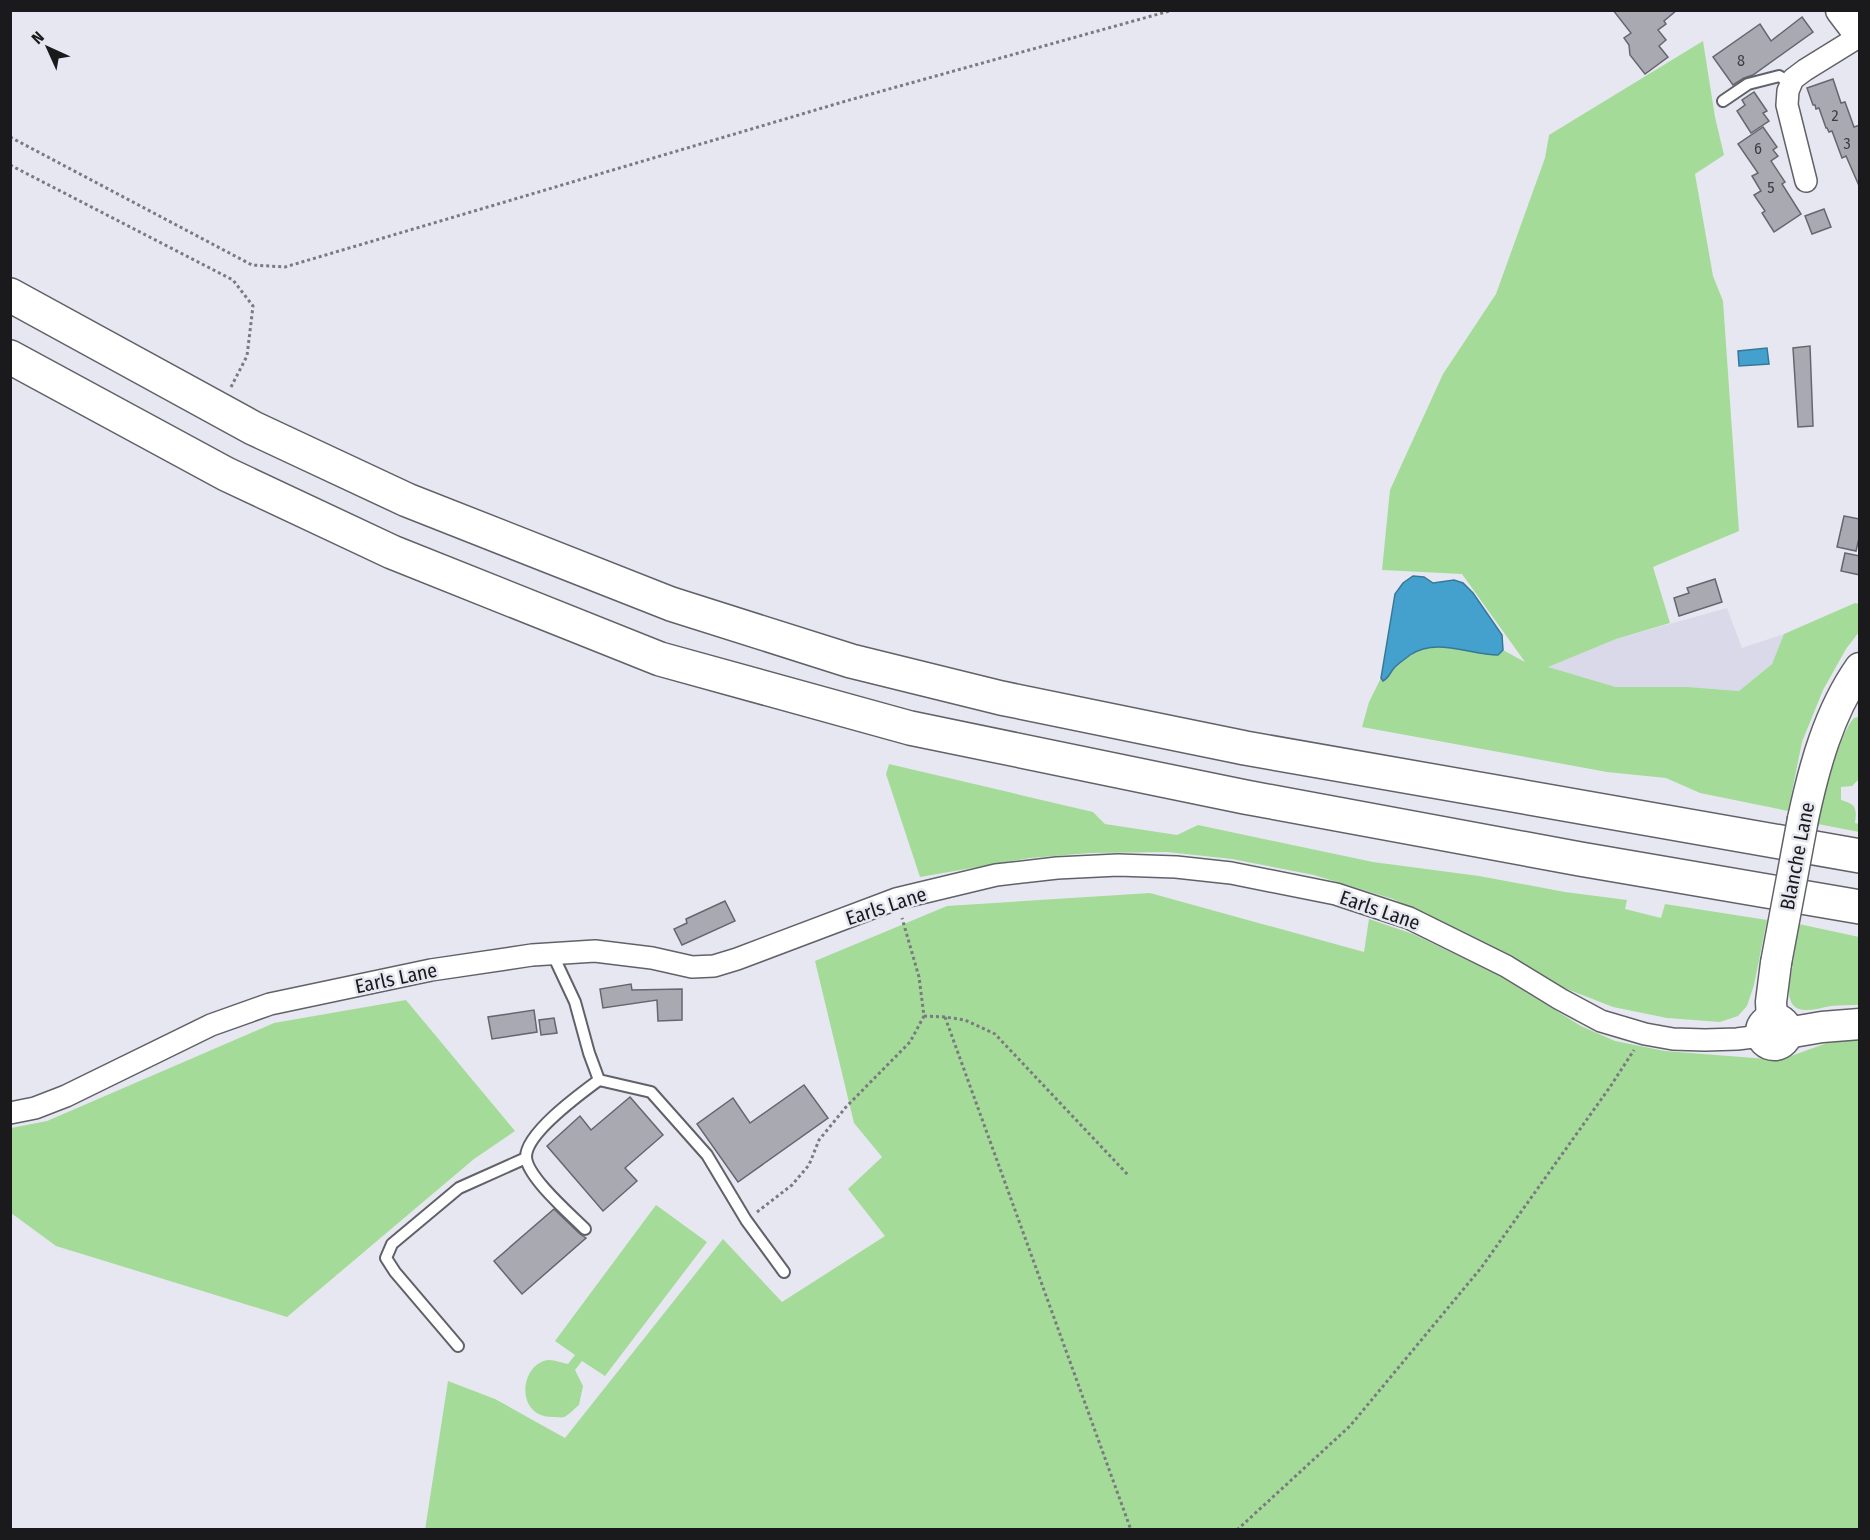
<svg xmlns="http://www.w3.org/2000/svg" width="1870" height="1540" viewBox="0 0 1870 1540" font-family="'Fira Sans Condensed',sans-serif">
<style>
.built{fill:#d9d9ea}
.green{fill:#a5db98}
.water{fill:#44a1cd;stroke:#377898;stroke-width:1.5}
.building{fill:#a9a9b2;stroke:#66666f;stroke-width:1.5}
.lines{fill:none;stroke-linecap:round;stroke-linejoin:round}
.lane-casing{stroke:#616169;stroke-width:14}
.street-casing{stroke:#616169;stroke-width:24}
.secondary-casing{stroke:#616169;stroke-width:33}
.highway-casing{stroke:#616169;stroke-width:36}
.path{stroke:#7a7a80;stroke-width:3;stroke-dasharray:3 3;stroke-linecap:butt}
.lane{stroke:#fff;stroke-width:10}
.street{stroke:#fff;stroke-width:21}
.secondary{stroke:#fff;stroke-width:30}
.highway{stroke:#fff;stroke-width:33}
.secondary-bridge-casing{stroke:#616169;stroke-width:33;stroke-linecap:butt}
.secondary-bridge{stroke:#fff;stroke-width:30}
.labels{text-anchor:middle;stroke-width:5;stroke-linejoin:round;paint-order:stroke}
.number-label{font-size:16px;fill:#3e3e42}
.street-label{font-size:20px;fill:#1a1a1d;stroke:#e7e7f1}
</style>
<rect width="100%" height="100%" fill="#e7e7f1"/>
<!-- built -->
<path class="built" d="M1727,608L1742,648L1784,634L1772,664L1739,691L1688,687H1616L1547,667L1616,639Z"/>
<!-- green -->
<g class="green">
<path d="M1703,41L1715,117L1724,155L1695,174L1713,276L1723,301L1739,531L1653,567L1670,623L1616,639L1548,667L1616,687H1688L1739,691L1772,664L1784,634L1855,603L1859,604V632L1846,649L1823,690L1802,742L1788,811L1700,793L1666,778L1607,772L1362,727L1369,702L1381,678L1383,681L1386,680C1400,657 1423,644 1450,647C1466,649 1481,655 1498,655L1503,650L1525,662L1462,574L1382,570L1390,490L1443,374L1496,294L1545,158L1549,135Z"/>
<path d="M1858,717L1860,718L1859,779L1852,786L1841,787V800C1856,804 1857,808 1855,823L1859,824V832L1818,824C1823,800 1839,734 1854,718Z"/>
<path d="M889,764L1093,812L1105,824L1177,835L1198,825L1373,862L1479,876L1565,892L1627,900L1625,909L1661,918L1665,904L1767,920L1754,985L1747,1006L1738,1016L1720,1022L1667,1018L1613,1007L1559,986L1476,938L1393,899L1314,875L1232,859L1167,852L1090,853L1030,858L920,877L886,774Z"/>
<path d="M1150,893L1364,952L1369,919L1413,934L1498,975L1581,1026L1615,1041L1665,1051L1780,1060L1838,1039L1859,1040V1529L425,1530L448,1381L495,1399L565,1438L723,1239L782,1302L885,1236L848,1189L882,1157L854,1123L815,961L947,906Z"/>
<path d="M1799,924L1859,937V1005C1850,1005 1840,1005 1831,1006C1811,1010 1788,1018 1789,988Z"/>
<path d="M406,1000L515,1131L474,1159L287,1317L56,1246L11,1213V1128L47,1121L274,1023Z"/>
<path d="M656,1205L707,1242L605,1376L582,1361L575,1370L583,1386L579,1405C575,1408 569,1415 564,1417C561,1418 558,1417 555,1417C513,1419 520,1362 549,1360C555,1360 562,1363 568,1364L575,1355L555,1341Z"/>
</g>
<!-- water -->
<g class="water">
<path d="M1767,348L1769,364L1739,366L1738,351Z"/>
<path d="M1413,576L1424,577L1433,583L1454,580L1463,583L1473,593L1502,635L1503,650L1498,655C1469,655 1437,637 1410,655C1405,659 1399,663 1395,667C1390,672 1389,678 1383,681L1381,678L1395,594L1403,583Z"/>
</g>
<!-- building -->
<g class="building">
<path d="M1613,10H1677L1664,21L1666,24L1658,30L1666,40L1659,46L1668,57L1645,74L1630,55L1629,45L1624,38L1631,33Z"/>
<path d="M1802,17L1813,32L1753,75L1744,78L1733,85L1713,57L1760,24L1771,41Z"/>
<path d="M1833,79L1841,103L1845,102L1854,127L1860,125V188L1846,156L1842,158L1832,131L1829,132L1827,128H1826L1819,108L1816,109L1815,105H1813L1807,88Z"/>
<path d="M1754,92L1767,111L1763,113L1769,121L1751,133L1737,111L1745,105L1742,100Z"/>
<path d="M1763,127L1777,147L1773,150L1778,156L1771,161L1785,182L1782,184L1801,214L1774,232L1762,213L1765,211L1754,195L1761,191L1752,176L1758,173L1738,144Z"/>
<path d="M1824,209L1831,227L1812,234L1805,216Z"/>
<path d="M1810,346L1813,426L1798,427L1793,348Z"/>
<path d="M1844,516L1860,519V534L1856,551L1837,547Z"/>
<path d="M1845,553L1860,556V575L1841,571Z"/>
<path d="M1715,579L1722,602L1679,616L1674,598L1689,593L1687,588Z"/>
<path d="M725,901L735,921L682,945L674,929L687,923L686,919Z"/>
<path d="M631,984L632,990L682,989V1020L658,1021L657,1000L603,1008L600,989Z"/>
<path d="M534,1010L537,1032L492,1039L488,1017Z"/>
<path d="M554,1018L557,1033L541,1035L539,1020Z"/>
<path d="M804,1085L828,1118L738,1182L697,1124L733,1098L750,1123Z"/>
<path d="M630,1097L663,1135L625,1168L637,1181L603,1211L547,1146L580,1116L591,1130Z"/>
<path d="M554,1209L580,1234L586,1238L522,1294L494,1261Z"/>
</g>
<g class="lines">
<defs>
<g id="lane">
<path d="M1723,101L1748,84L1779,76L1791,83"/>
<path d="M552,953L575,1002L589,1053L599,1080L651,1092L707,1155L746,1220L784,1272"/>
<path d="M585,1229C571,1215 527,1177 526,1157C526,1133 580,1094 599,1080"/>
<path d="M458,1346L395,1272L386,1258L392,1244L459,1188L526,1158"/>
</g>
<g id="street">
<path d="M1806,181L1787,105L1788,91L1793,79L1805,70L1860,36"/>
<path d="M10,1113L35,1108L66,1096L211,1025L270,1004L431,970L532,955L595,951L652,958L692,967L714,966L737,959L896,899L996,875L1057,868L1118,865L1176,867L1231,873L1336,894L1409,918L1506,966L1560,999L1601,1021L1645,1034L1673,1039L1705,1040L1737,1039L1761,1036"/>
</g>
<g id="secondary">
<path d="M1841,10L1860,35"/>
<path d="M1803,819C1814,767 1829,712 1860,668"/>
<circle cx="1774" cy="1032" r="13"/>
<path d="M1772,1019L1771,1002L1776,963"/>
<path d="M1787,1033L1822,1027L1860,1024"/>
</g>
<g id="highway">
<path d="M10,295L253,428L407,500L671,604L851,661L1001,698L1245,748L1860,856"/>
<path d="M10,357L226,474L392,552L660,659L910,728L1245,797L1580,859L1860,907"/>
</g>
</defs>
<!-- lane casing -->
<use href="#lane" class="lane-casing"/>
<!-- street casing -->
<use href="#street" class="street-casing"/>
<!-- secondary casing -->
<use href="#secondary" class="secondary-casing"/>
<!-- highway casing -->
<use href="#highway" class="highway-casing"/>
<!-- path -->
<g class="path">
<path d="M10,137L252,265L285,267L846,101L1173,10"/>
<path d="M10,165L233,280L253,306L247,356L231,387"/>
<path d="M924,1016L945,1017L965,1020L995,1034L1129,1176"/>
<path d="M945,1017L1131,1530"/>
<path d="M757,1212L792,1185L809,1165L819,1140L846,1107L910,1042L924,1016L919,977L902,918"/>
<path d="M1237,1530L1350,1426L1481,1268L1610,1087L1634,1050"/>
</g>
<!-- lane -->
<use href="#lane" class="lane"/>
<!-- street -->
<use href="#street" class="street"/>
<!-- secondary -->
<use href="#secondary" class="secondary"/>
<!-- highway -->
<use href="#highway" class="highway"/>
<defs>
<path id="secondary-bridge" d="M1776,963L1803,819"/>
</defs>
<!-- secondary-bridge casing -->
<use href="#secondary-bridge" class="secondary-bridge-casing"/>
<!-- secondary-bridge -->
<use href="#secondary-bridge" class="secondary-bridge"/>
</g>
<g class="labels">
<!-- number labels -->
<g class="number-label">
<text x="1741" y="66">8</text>
<text x="1835" y="121">2</text>
<text x="1847" y="149">3</text>
<text x="1758" y="154">6</text>
<text x="1771" y="193">5</text>
</g>
<!-- street labels -->
<g class="street-label">
<text transform="translate(1797 856) rotate(-79)" y="7">Blanche Lane</text>
<text transform="translate(886 906) rotate(-18)" y="7">Earls Lane</text>
<text transform="translate(1380 910) rotate(19)" y="7">Earls Lane</text>
<text transform="translate(396 978) rotate(-12)" y="7">Earls Lane</text>
</g>
</g>
<!-- border -->
<rect width="1870" height="1540" fill="none" stroke="#1a1a1d" stroke-width="24"/>
<!-- north arrow -->
<g transform="translate(48 48) rotate(315)" stroke="#e7e7f1" stroke-width="4.5" paint-order="stroke">
<path d="M0-4.5L10 22L0 15L-10 22Z" fill="#1a1a1d"/>
<text y="-9" font-size="16" font-weight="bold" text-anchor="middle" fill="#1a1a1d">N</text>
</g>
</svg>
